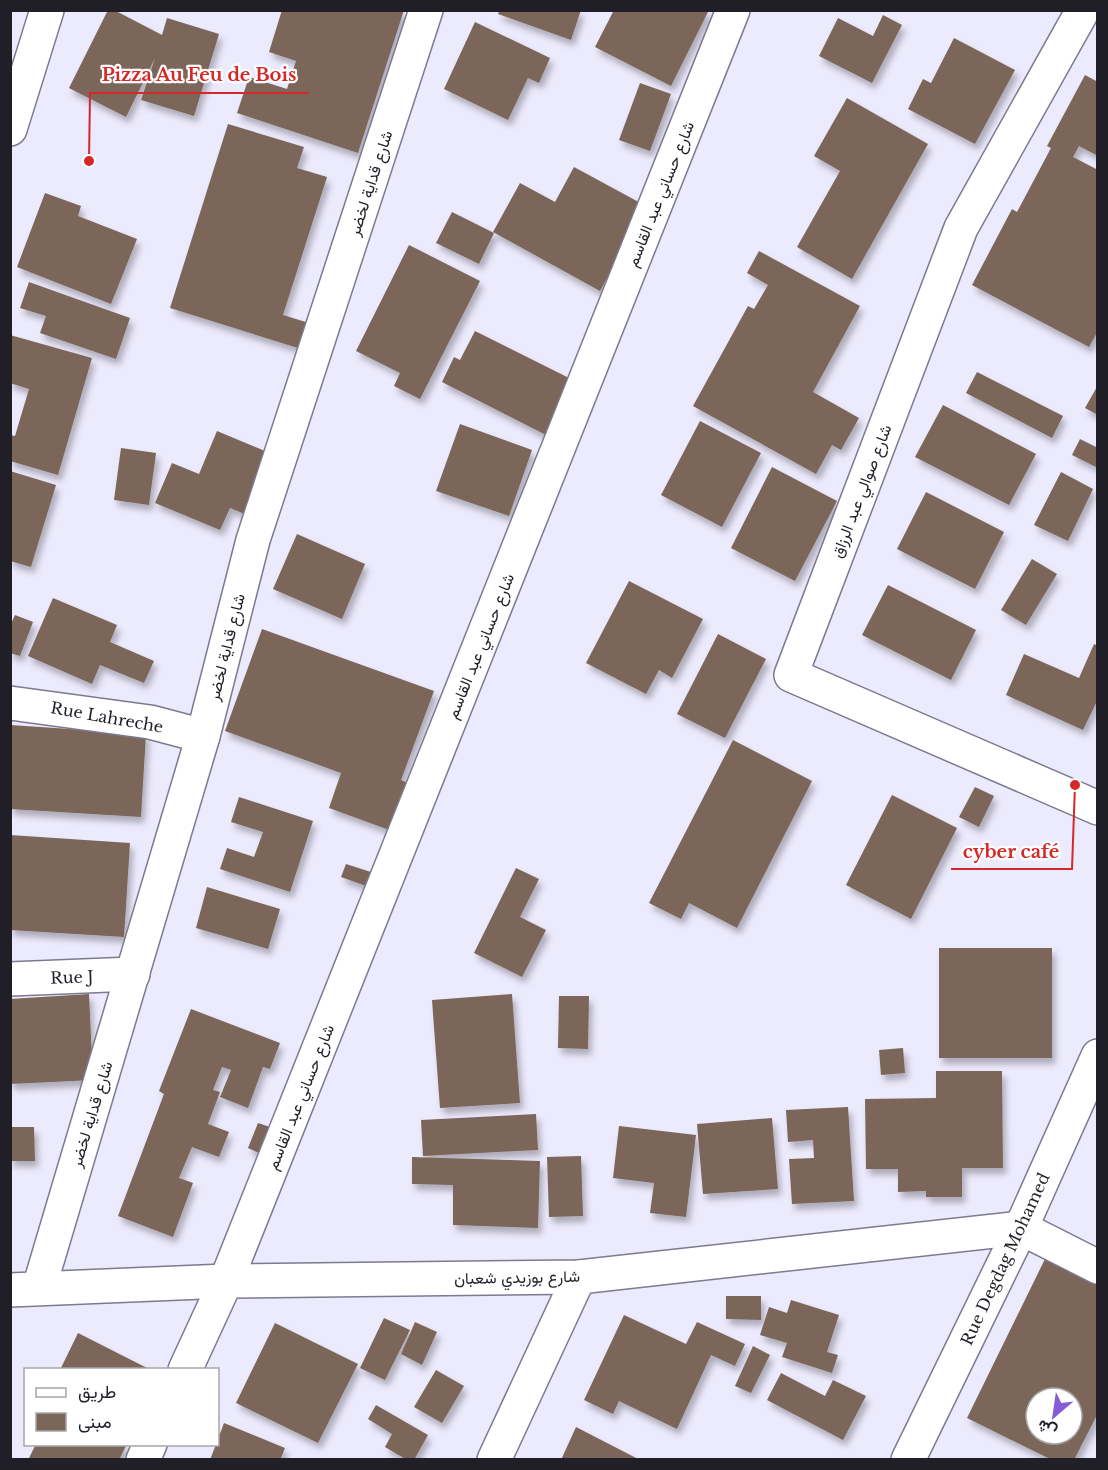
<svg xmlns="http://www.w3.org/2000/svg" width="1108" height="1470" viewBox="0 0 1108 1470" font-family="'Libre Baskerville',Vazirmatn,serif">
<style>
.building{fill:#7b665a;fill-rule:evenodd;filter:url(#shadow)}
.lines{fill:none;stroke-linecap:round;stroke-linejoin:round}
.minor-casing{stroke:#7c7a8f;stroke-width:36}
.major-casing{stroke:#7c7a8f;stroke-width:36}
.minor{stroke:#fff;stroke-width:33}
.major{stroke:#fff;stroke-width:33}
.labels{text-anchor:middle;stroke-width:4.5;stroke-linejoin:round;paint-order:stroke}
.street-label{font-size:16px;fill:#201f27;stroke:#fff}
.leader{fill:none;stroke:#d62828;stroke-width:2}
.callout-dot{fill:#d62828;stroke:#fff;stroke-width:2}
.callout-label{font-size:18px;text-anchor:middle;font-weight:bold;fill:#d62828;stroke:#fff;stroke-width:4.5;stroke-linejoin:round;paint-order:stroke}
</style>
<defs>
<filter id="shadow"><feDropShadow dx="3.5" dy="6" stdDeviation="3" flood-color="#0004"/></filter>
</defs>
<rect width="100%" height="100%" fill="#eceafd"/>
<!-- building -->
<g class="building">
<path d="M108,10H114L162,35L167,18L219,34L194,116L141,100L155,58L126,117L69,88Z"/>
<path d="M282,10H404L358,153L237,113L249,77L287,89L296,61L269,52Z"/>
<path d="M500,10H581L571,40L498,14Z"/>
<path d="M614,10H709L671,86L595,47Z"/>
<path d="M883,15L902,25L872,83L819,56L838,18L873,36Z"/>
<path d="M475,22L550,58L539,83L528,78L508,120L444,89Z"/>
<path d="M954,38L1015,70L975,144L908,109L923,79L931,83Z"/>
<path d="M1085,75L1098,82V156L1079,146L1073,157L1098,170V331L1089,347L972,285L1012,209L1017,212L1051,148L1047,146Z"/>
<path d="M640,83L671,94L650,151L619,140Z"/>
<path d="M847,98L928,144L852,279L797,247L840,171L814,156Z"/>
<path d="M228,124L304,147L297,168L327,177L283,315L309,323L301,349L170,308Z"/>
<path d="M574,167L646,206L600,291L493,232L520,183L555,202Z"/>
<path d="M45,193L81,206L78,216L137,239L111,304L17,267Z"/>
<path d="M452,212L494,233L479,264L436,243Z"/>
<path d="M409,245L480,281L420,399L394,386L400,373L356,351Z"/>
<path d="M759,251L860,306L813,392L859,418L841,450L832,445L816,474L693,406L748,306L754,309L768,285L747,273Z"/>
<path d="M29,282L130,318L116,359L40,333L46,316L20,308Z"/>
<path d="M475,331L575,381L548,436L442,382L454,357L460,360Z"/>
<path d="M10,335L92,358L58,475L10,461V435L15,436L29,389L10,383Z"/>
<path d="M977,372L1063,416L1052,438L966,393Z"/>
<path d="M1098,385V415L1085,408Z"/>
<path d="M943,405L1036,454L1009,505L915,457Z"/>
<path d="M700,421L761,453L722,527L661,495Z"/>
<path d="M460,424L532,450L509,516L436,491Z"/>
<path d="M217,431L272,454L247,515L230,508L220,530L155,503L172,463L199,474Z"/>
<path d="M1080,439L1098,448V468L1072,455Z"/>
<path d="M121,448L156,453L149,505L114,500Z"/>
<path d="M772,467L837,501L795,581L731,548Z"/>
<path d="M10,471L56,485L31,567L10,561Z"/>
<path d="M1061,472L1093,489L1068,541L1034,525Z"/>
<path d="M926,492L1004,532L975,589L897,549Z"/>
<path d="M297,534L365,564L342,619L273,589Z"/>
<path d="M1032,559L1057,574L1026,625L1001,610Z"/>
<path d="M629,581L703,619L672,678L659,670L646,694L586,663Z"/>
<path d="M888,585L976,630L951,680L862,635Z"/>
<path d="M53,598L117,625L110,642L154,661L144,683L100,665L92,684L28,656Z"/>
<path d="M15,615L33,622L20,656L10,653V626Z"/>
<path d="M262,629L434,691L401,780L410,784L392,831L329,808L341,773L225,731Z"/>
<path d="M718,634L766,659L725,738L677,714Z"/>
<path d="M1094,644L1098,646V699L1083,730L1006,695L1024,654L1079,678Z"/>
<path d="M10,725L146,734L141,817L10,809Z"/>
<path d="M733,740L812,781L737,928L689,903L681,919L649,903Z"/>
<path d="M975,787L994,796L979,827L959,817Z"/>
<path d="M892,795L957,828L911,919L846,885Z"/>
<path d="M239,797L313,821L290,892L220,869L227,848L254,857L263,832L231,822Z"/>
<path d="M10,835L130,843L124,937L10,930Z"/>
<path d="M346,864L374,873L369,887L341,877Z"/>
<path d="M516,868L539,879L520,917L546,930L522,977L474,953Z"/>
<path d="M207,887L280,909L268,949L196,928Z"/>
<rect x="939" y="948" width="113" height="110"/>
<path d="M89,994L93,1080L10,1084V999Z"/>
<path d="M512,994L520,1103L440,1108L432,1000Z"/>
<path d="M559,996H589L588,1049L558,1048Z"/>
<path d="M191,1009L280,1043L270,1069L263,1067L248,1108L220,1097L231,1070L222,1067L213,1090L220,1092L208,1124L229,1132L219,1157L192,1147L179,1178L193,1183L173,1237L118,1216L164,1094L159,1091Z"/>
<path d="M903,1048L905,1073L881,1075L879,1050Z"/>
<path d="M936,1071H1002L1003,1168H962V1197H926V1191L898,1192V1169H866L865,1099L936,1098Z"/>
<path d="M848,1107L854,1201L792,1204L789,1159L814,1158L813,1140L788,1142L786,1110Z"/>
<path d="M536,1114L538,1150L423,1156L421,1120Z"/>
<path d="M772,1118L778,1189L703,1194L697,1124Z"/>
<path d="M258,1123L279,1130L268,1157L248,1148Z"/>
<path d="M619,1126L696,1135L686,1217L650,1213L654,1183L613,1178Z"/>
<path d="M10,1127H34L35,1161H10Z"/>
<path d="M581,1156L583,1216L549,1217L547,1157Z"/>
<path d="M412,1157L540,1161L538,1228L453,1225V1185L412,1184Z"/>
<path d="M1045,1259L1098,1285V1413L1074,1460H1052L967,1418ZM1036,1398H1072V1434H1036Z"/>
<path d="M726,1296H761V1320L726,1319Z"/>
<path d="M791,1300L839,1315L827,1352L838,1355L832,1373L782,1357L787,1343L760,1335L769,1307L787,1313Z"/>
<path d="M624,1315L686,1344L697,1322L745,1344L735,1366L711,1355L677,1429L619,1401L613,1414L584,1400Z"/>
<path d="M384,1318L410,1330L385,1380L360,1368Z"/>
<path d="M415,1322L437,1332L422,1365L401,1354Z"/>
<path d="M275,1323L358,1364L318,1443L236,1403Z"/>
<path d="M78,1333L151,1370H60Z"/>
<path d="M753,1346L770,1355L751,1393L735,1386Z"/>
<path d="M436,1370L464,1386L442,1423L414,1407Z"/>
<path d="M781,1373L825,1396L833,1380L866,1396L843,1440L767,1400Z"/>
<path d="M376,1405L428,1435L414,1460H407L385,1447L392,1434L368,1419Z"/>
<path d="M224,1423L285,1448L280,1460H210Z"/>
<path d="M576,1427L640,1460H561Z"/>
<path d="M36,1444H127L119,1460H33L29,1458Z"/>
</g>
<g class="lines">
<defs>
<g id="minor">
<path d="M1083,10L961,228L791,675L1098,808"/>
<path d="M10,129L47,10"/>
<path d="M10,703L150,722L203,736"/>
<path d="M10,979L133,974"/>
<path d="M39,1288L203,736L253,540L426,10"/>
<path d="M10,1290L226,1281L579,1277L1021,1228L1098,1267"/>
<path d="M185,1370L226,1281L733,10"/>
<path d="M143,1460L150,1444"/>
<path d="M494,1460L579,1277"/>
</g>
<path id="major" d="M908,1460L1021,1228L1098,1056"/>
</defs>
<!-- minor casing -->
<use href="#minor" class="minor-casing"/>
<!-- major casing -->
<use href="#major" class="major-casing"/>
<!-- minor -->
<use href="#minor" class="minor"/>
<!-- major -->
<use href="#major" class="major"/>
</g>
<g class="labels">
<!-- street labels -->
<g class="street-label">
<text transform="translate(370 183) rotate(-72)" y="6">شارع قداية لخضر</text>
<text transform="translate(660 194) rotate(-68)" y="6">شارع حساني عبد القاسم</text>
<text transform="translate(861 491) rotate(-69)" y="6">شارع صوالي عبد الرزاق</text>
<text transform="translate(480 646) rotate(-68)" y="6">شارع حساني عبد القاسم</text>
<text transform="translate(226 647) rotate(-76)" y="6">شارع قداية لخضر</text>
<text transform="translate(107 717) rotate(10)" y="6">Rue Lahreche</text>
<text transform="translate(72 977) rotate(-2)" y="6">Rue J</text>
<text transform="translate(300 1097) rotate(-68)" y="6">شارع حساني عبد القاسم</text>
<text transform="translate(91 1114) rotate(-73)" y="6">شارع قداية لخضر</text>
<text transform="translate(1005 1259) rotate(-65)" y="6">Rue Degdag Mohamed</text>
<text transform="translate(517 1277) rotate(-1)" y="6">شارع بوزيدي شعبان</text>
</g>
</g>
<!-- callouts -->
<path class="leader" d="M89 161L90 93H309M1075 785L1072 869H951"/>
<g class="callout-dot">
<circle cx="89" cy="161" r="6"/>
<circle cx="1075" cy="785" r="6"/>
</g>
<g class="callout-label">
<text x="199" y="81">Pizza Au Feu de Bois</text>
<text x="1011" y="858">cyber café</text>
</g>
<!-- border -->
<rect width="1108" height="1470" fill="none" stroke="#201f27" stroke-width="24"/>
<!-- legend -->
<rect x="24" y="1368" width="195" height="78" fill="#ffffff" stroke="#a6a5a9" stroke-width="1.5"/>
<rect x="36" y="1388" width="30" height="9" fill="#ffffff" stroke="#a6a5a9" stroke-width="1.5"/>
<text x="78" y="1398" font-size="18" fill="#201f27">طريق</text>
<rect x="36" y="1413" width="30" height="18" fill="#7b665a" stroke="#a6a5a9" stroke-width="1.5"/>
<text x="78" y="1428" font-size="18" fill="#201f27">مبنى</text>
<!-- north arrow -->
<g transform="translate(1054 1416) rotate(209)"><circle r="28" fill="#ffffff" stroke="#a6a5a9" stroke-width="1.5"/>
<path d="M0-4.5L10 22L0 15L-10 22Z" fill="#825dd7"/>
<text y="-9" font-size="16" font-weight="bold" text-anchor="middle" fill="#201f27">ش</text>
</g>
</svg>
